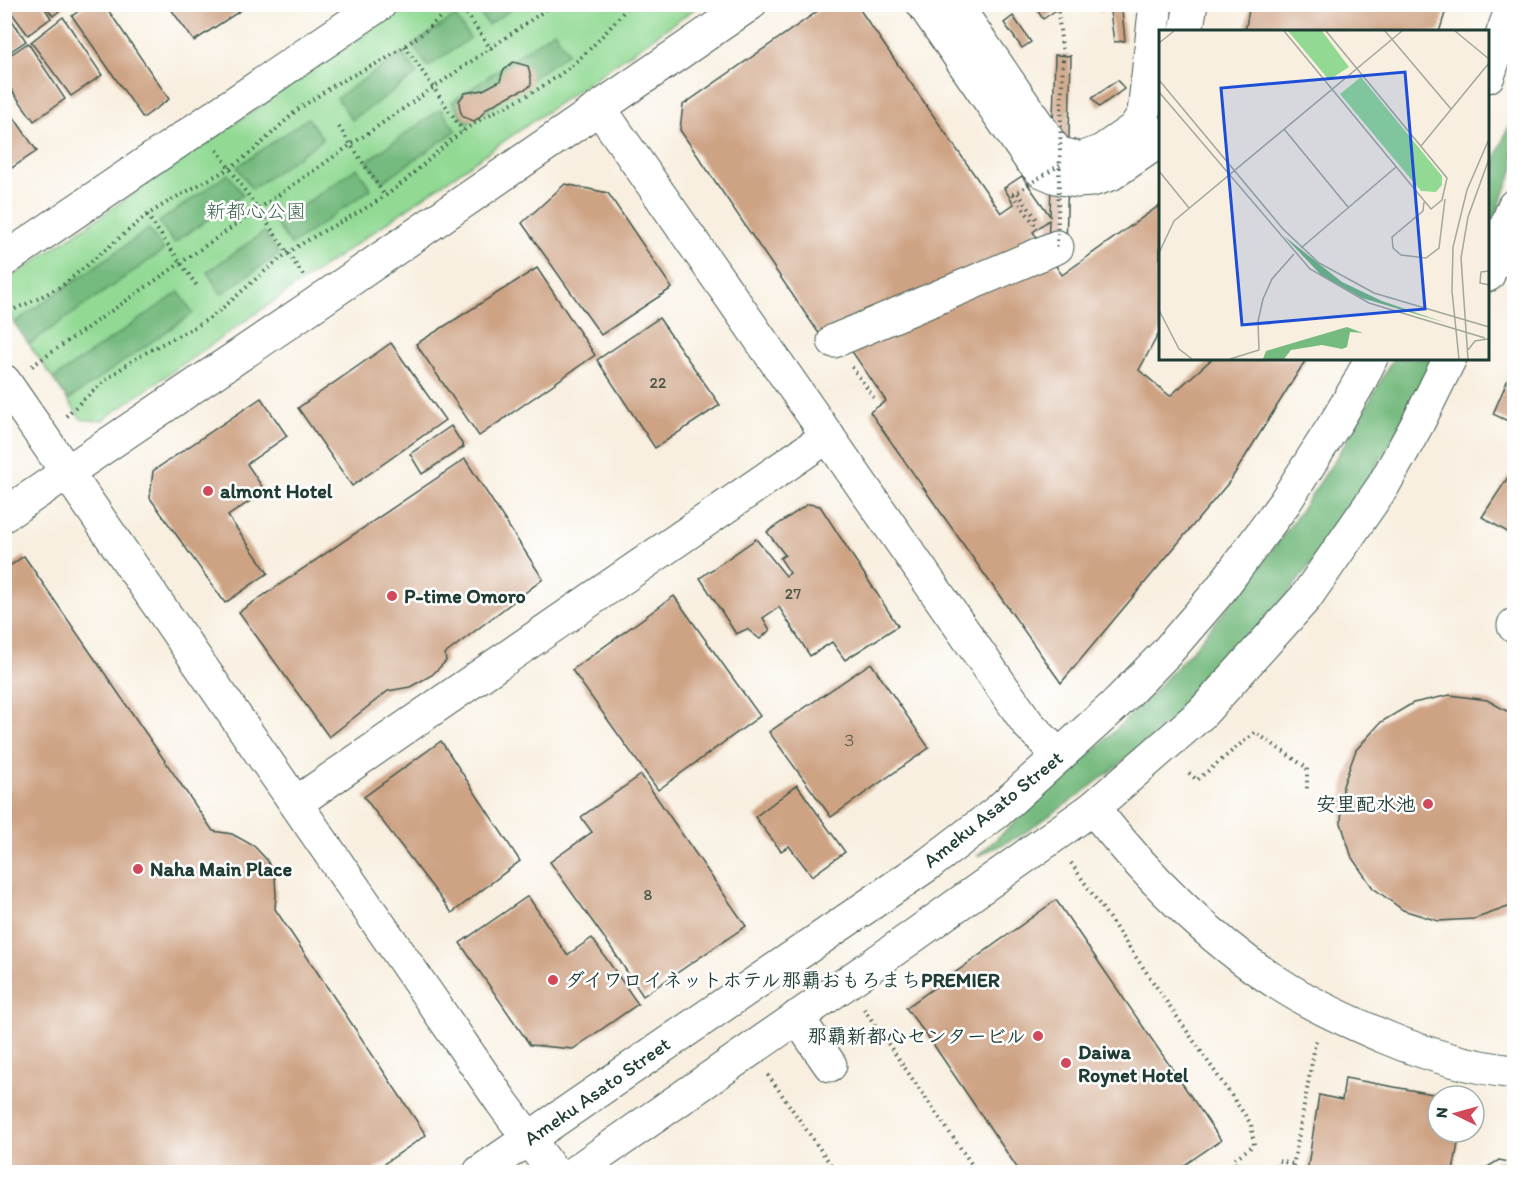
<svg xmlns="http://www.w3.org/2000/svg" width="1519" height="1177" viewBox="0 0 1519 1177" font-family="Itim,'Klee One',sans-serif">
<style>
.green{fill:#92da94;stroke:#588c64;stroke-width:1.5}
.forest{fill:#75ba7e;stroke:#4a7c59;stroke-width:1.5}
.building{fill:#cea384}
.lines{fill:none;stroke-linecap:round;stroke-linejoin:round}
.minor-casing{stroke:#40584e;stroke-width:35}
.path{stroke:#40584e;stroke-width:4;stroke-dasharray:1.5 4.5;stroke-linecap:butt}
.minor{stroke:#fff;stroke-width:33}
.path-bridge{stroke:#40584e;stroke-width:4;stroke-dasharray:1.5 4.5;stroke-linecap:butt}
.poi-dot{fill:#d1495b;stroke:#fff;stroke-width:2}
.labels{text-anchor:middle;stroke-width:5;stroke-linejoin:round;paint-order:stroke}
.number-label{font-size:16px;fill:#4b5648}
.park-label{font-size:20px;fill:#3c644c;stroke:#fff}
.poi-label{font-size:20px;font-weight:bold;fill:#1f3d34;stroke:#fff;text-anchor:start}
.street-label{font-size:20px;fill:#1f3d34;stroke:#fff}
.inset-road{fill:none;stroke:#a1a89b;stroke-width:1.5}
.view{fill:#1d4ed8;fill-opacity:0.15;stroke:#1d4ed8;stroke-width:3}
.inset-edge{fill:none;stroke:#1f3d34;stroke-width:3}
</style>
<rect width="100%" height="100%" fill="#fff"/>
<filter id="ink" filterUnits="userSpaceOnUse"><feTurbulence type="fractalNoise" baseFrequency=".0167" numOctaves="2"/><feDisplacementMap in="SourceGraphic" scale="12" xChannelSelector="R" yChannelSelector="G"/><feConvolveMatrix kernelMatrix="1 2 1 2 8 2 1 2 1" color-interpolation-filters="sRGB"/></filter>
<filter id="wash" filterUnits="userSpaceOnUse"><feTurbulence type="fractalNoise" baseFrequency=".008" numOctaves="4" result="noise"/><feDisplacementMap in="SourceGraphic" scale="24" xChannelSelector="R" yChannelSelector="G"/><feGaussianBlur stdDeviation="1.35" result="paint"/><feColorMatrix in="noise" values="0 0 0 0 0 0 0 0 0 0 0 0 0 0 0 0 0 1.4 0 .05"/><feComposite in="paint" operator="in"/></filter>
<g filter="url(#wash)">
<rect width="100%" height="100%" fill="#f8efe0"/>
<!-- green -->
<g class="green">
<path d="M407,5H700L101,421L81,419L5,309V282Z"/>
<path d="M4,456L12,466L7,486L5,488Z"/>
</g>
<!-- forest -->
<g class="forest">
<path d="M474,5H518L488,25Z"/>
<path d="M455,16L470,38L428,67L413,45Z"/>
<path d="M554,31L568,53L467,124L452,102Z"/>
<path d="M402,53L417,74L352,120L337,98Z"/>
<path d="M441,109L456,131L382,182L367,161Z"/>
<path d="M1514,114V168L1488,235V176Z"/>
<path d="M308,118L323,139L252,189L237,167Z"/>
<path d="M357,168L371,189L291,245L276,224Z"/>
<path d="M228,174L243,195L174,243L159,222Z"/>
<path d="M149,229L164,250L29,344L14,323Z"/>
<path d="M264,232L279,254L221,294L207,272Z"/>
<path d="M179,292L193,313L68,400L53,379Z"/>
<path d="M1393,359H1433L1387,450L1326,544L1284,599L1199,692L1139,749L1078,796L1020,836L977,856C1054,788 1132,720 1199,642C1252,579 1303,512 1346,442C1363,415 1377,386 1393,359Z"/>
</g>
<g id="blocks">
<!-- building -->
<g class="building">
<path d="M5,4H42L51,18L28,35Z"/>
<path d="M44,4H68L53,16Z"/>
<path d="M88,4H104L169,99L143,118L72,16Z"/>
<path d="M828,4L858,7L1001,213L1014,204L1004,188L1022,176L1050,216L1055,55L1071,56L1066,248L1048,247L1049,220L1033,232L1062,275L1160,205V331L1139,370L1170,396L1213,358H1307L1230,481L1061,683L870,412L886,401L836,328L822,338L680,130L683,105Z"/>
<path d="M1033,4H1065L1043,19Z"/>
<path d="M1250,4H1448L1439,32H1245Z"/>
<path d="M168,5H249L194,41Z"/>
<path d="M1095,5H1110L1100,12Z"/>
<path d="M5,10L26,41L5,55Z"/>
<path d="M1122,10L1125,41L1114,42L1110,11Z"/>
<path d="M1013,16L1031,42L1022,48L1004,23Z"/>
<path d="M63,17L102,75L71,96L31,42Z"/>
<path d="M28,43L65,99L34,121L4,80V59Z"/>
<path d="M513,62L528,66L531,78V84L528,88L515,93L487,108L479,118L474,121L463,117L460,110L459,101L465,93L483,90L500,81L503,71Z"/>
<path d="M1118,80L1124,89L1099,107L1092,98Z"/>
<path d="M4,103L37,151L4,173Z"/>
<path d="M565,184L608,193L672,288L601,335L522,223Z"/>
<path d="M537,268L595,355L479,436L416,344Z"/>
<path d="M659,318L720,405L655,448L597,360Z"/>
<path d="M391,343L445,420L352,486L298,408Z"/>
<path d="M1514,365V424L1493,414Z"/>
<path d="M261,398L287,436L247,464L265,491L228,516L268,573L225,603L150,498L153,471Z"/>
<path d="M451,426L464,447L422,474L410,454Z"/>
<path d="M465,459L543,579L445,654L446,661L432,675L410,687L388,691L329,737L239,612Z"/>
<path d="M1514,468V536L1482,517Z"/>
<path d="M808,504L820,506L898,626L845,660L832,642L810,656L779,607L763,618L770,630L760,639L747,629L736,634L700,578L756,539L786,576L790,573L780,558L785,555L767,532Z"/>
<path d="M24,556L213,831L232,834L254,846L267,860L275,877L276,895L275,909L426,1135L372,1172H4V570Z"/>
<path d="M674,596L760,716L658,790L572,670Z"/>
<path d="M871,663L929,748L831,817L769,732Z"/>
<path d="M1450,695L1487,700L1514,715V902L1508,907L1474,919L1438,921L1403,910L1373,888L1352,858L1341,823L1343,786L1356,750L1381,722L1413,703Z"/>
<path d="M441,741L520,861L452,913L364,797Z"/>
<path d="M641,775L746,926L643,996L610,946L550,862L592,832L581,817Z"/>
<path d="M797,785L845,852L812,876L789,846L781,851L755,817Z"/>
<path d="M528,896L567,955L592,938L638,1004L573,1049L530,1045L460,943Z"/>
<path d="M1056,900L1221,1140L1174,1172H1020L931,1041L906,1008Z"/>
<path d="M1345,1078L1438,1095V1132H1460L1453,1172H1307L1319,1095L1342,1100Z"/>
<path d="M1499,1160L1514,1163V1172H1479Z"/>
</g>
</g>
</g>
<g filter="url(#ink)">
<use href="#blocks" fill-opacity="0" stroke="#40584e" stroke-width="1.5"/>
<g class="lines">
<defs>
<g id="minor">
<path d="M923,4L1030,159L1042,171L1056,177L1077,181L1092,180L1111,174L1149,148L1160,134"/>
<path d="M955,4L1057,153L1081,159L1102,151L1135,128L1144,113L1155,11L1154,4"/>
<path d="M1186,32L1191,4"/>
<path d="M1488,76L1513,4"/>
<path d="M600,109L1028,724L1059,756"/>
<path d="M4,260L380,4"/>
<path d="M1488,275L1514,206"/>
<path d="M834,341L1057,247"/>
<path d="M4,381L501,1101L553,1172"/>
<path d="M4,515L321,300L750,4"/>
<path d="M1514,625V626"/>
<path d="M296,803L828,436"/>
<path d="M1093,808C1147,876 1214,945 1289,990C1320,1009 1354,1024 1387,1038C1428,1055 1470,1067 1514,1072"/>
<path d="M797,1017L830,1065"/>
<path d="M480,1172L930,863L997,812L1114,706L1166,653L1220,590L1285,502L1338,419L1359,383L1371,358"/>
<path d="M575,1172L874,964L1093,808L1202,713L1306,597L1383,486L1418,423L1450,358"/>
</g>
</defs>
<!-- minor casing -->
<use href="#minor" class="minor-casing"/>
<!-- path -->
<g class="path">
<path d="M460,4L491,49"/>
<path d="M1097,8L1102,4"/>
<path d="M405,46L463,131"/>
<path d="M339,127L385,196"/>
<path d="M217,150L303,275"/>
<path d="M1018,193L1038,221"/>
<path d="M1013,194L1035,225"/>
<path d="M147,215L197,286"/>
<path d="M4,314L37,299L63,285L147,215L171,200L230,168L254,150L297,110L339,82L384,60L405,46L423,33L454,4"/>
<path d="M32,366L554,4"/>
<path d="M852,367L874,398"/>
<path d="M66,416C89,394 112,373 140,356C163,342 189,332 211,317C238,297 261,272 288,253C319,231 354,217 385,196C414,176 437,149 466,129C493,110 525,99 552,80C582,60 607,32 630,4"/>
<path d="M4,451L8,447"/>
<path d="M1189,773L1197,780L1255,732L1307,768V790"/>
<path d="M1071,863L1251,1124L1254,1145L1234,1159L1238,1172"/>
<path d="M864,1009L977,1172"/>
<path d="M768,1075L836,1172"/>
<path d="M1276,1172L1278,1161L1294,1164"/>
<path d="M1292,1172L1316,1040"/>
</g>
<!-- minor -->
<use href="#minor" class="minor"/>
<!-- path-bridge -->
<g class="path-bridge">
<path d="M1013,194L1060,165"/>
<path d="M1057,247L1063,56L1057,4"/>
</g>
</g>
</g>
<!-- markers -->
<g class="poi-dot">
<circle cx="208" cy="491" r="6"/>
<circle cx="392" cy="596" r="6"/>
<circle cx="1428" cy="804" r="6"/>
<circle cx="138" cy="869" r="6"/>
<circle cx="553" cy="980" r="6"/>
<circle cx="1038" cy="1036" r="6"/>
<circle cx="1066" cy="1063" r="6"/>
</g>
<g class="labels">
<!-- number labels -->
<g class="number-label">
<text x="658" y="388">22</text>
<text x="793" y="599">27</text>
<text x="849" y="746">３</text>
<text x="648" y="900">8</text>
</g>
<!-- park labels -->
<g class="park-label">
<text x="256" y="218">新都心公園</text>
</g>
<!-- poi labels -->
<g class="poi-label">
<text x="220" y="498">almont Hotel</text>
<text x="404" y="603">P-time Omoro</text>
<text x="1416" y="811" text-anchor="end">安里配水池</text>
<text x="150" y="876">Naha Main Place</text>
<text x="565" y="987">ダイワロイネットホテル那覇おもろまちPREMIER</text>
<text x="1026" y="1043" text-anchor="end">那覇新都心センタービル</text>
<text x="1078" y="1059">Daiwa<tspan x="1078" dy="23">Roynet Hotel</tspan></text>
</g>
<!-- street labels -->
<g class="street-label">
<text transform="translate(993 809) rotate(-39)" y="7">Ameku Asato Street</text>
<text transform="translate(597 1091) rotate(-35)" y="7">Ameku Asato Street</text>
</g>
</g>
<!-- overview -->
<g transform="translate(1159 30)">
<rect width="330" height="330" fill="#f8efe0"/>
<path d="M129,1H163L190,37L170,50ZM202,47L283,146V155L277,162L262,161L181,64Z" fill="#92da94"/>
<path d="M125,206L183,252L223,271L287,293L203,268L162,245ZM188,297L204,303L191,302L188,317L183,319L163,315L132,320L125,329H104L107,321Z" fill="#75ba7e"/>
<path class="inset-road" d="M125,1L272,179L283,170L288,148L167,1M226,1L292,79M296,1L330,29M0,13L15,1M0,50L124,199L160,233L215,263L330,297M0,62L151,239L210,273L326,308M125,99L189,177M262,116L330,33M0,141L30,178M265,172L264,181L233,207L234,218L242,225L267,228L280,218L286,169M142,218L237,137M0,223L15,191L243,1M330,241L322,242L321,253L330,255M0,280L20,319L33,329M309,320L316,311L329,309M71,329L100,320L99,291L104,269L113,249L135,224M300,329L293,261L294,217L308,160L330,109M309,329L302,228L309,187L330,129"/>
<path class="view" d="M246,42L266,279L83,295L62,58Z"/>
<rect width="330" height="330" class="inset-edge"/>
</g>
<!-- margin -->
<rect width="1519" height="1177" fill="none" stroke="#fff" stroke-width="24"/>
<!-- north arrow -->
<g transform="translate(1456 1114) rotate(275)"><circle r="28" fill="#ffffff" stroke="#a5b1ae" stroke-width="1.5"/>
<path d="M0-4.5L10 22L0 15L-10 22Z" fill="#d1495b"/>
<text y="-9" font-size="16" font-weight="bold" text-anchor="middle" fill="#1f3d34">N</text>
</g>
</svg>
